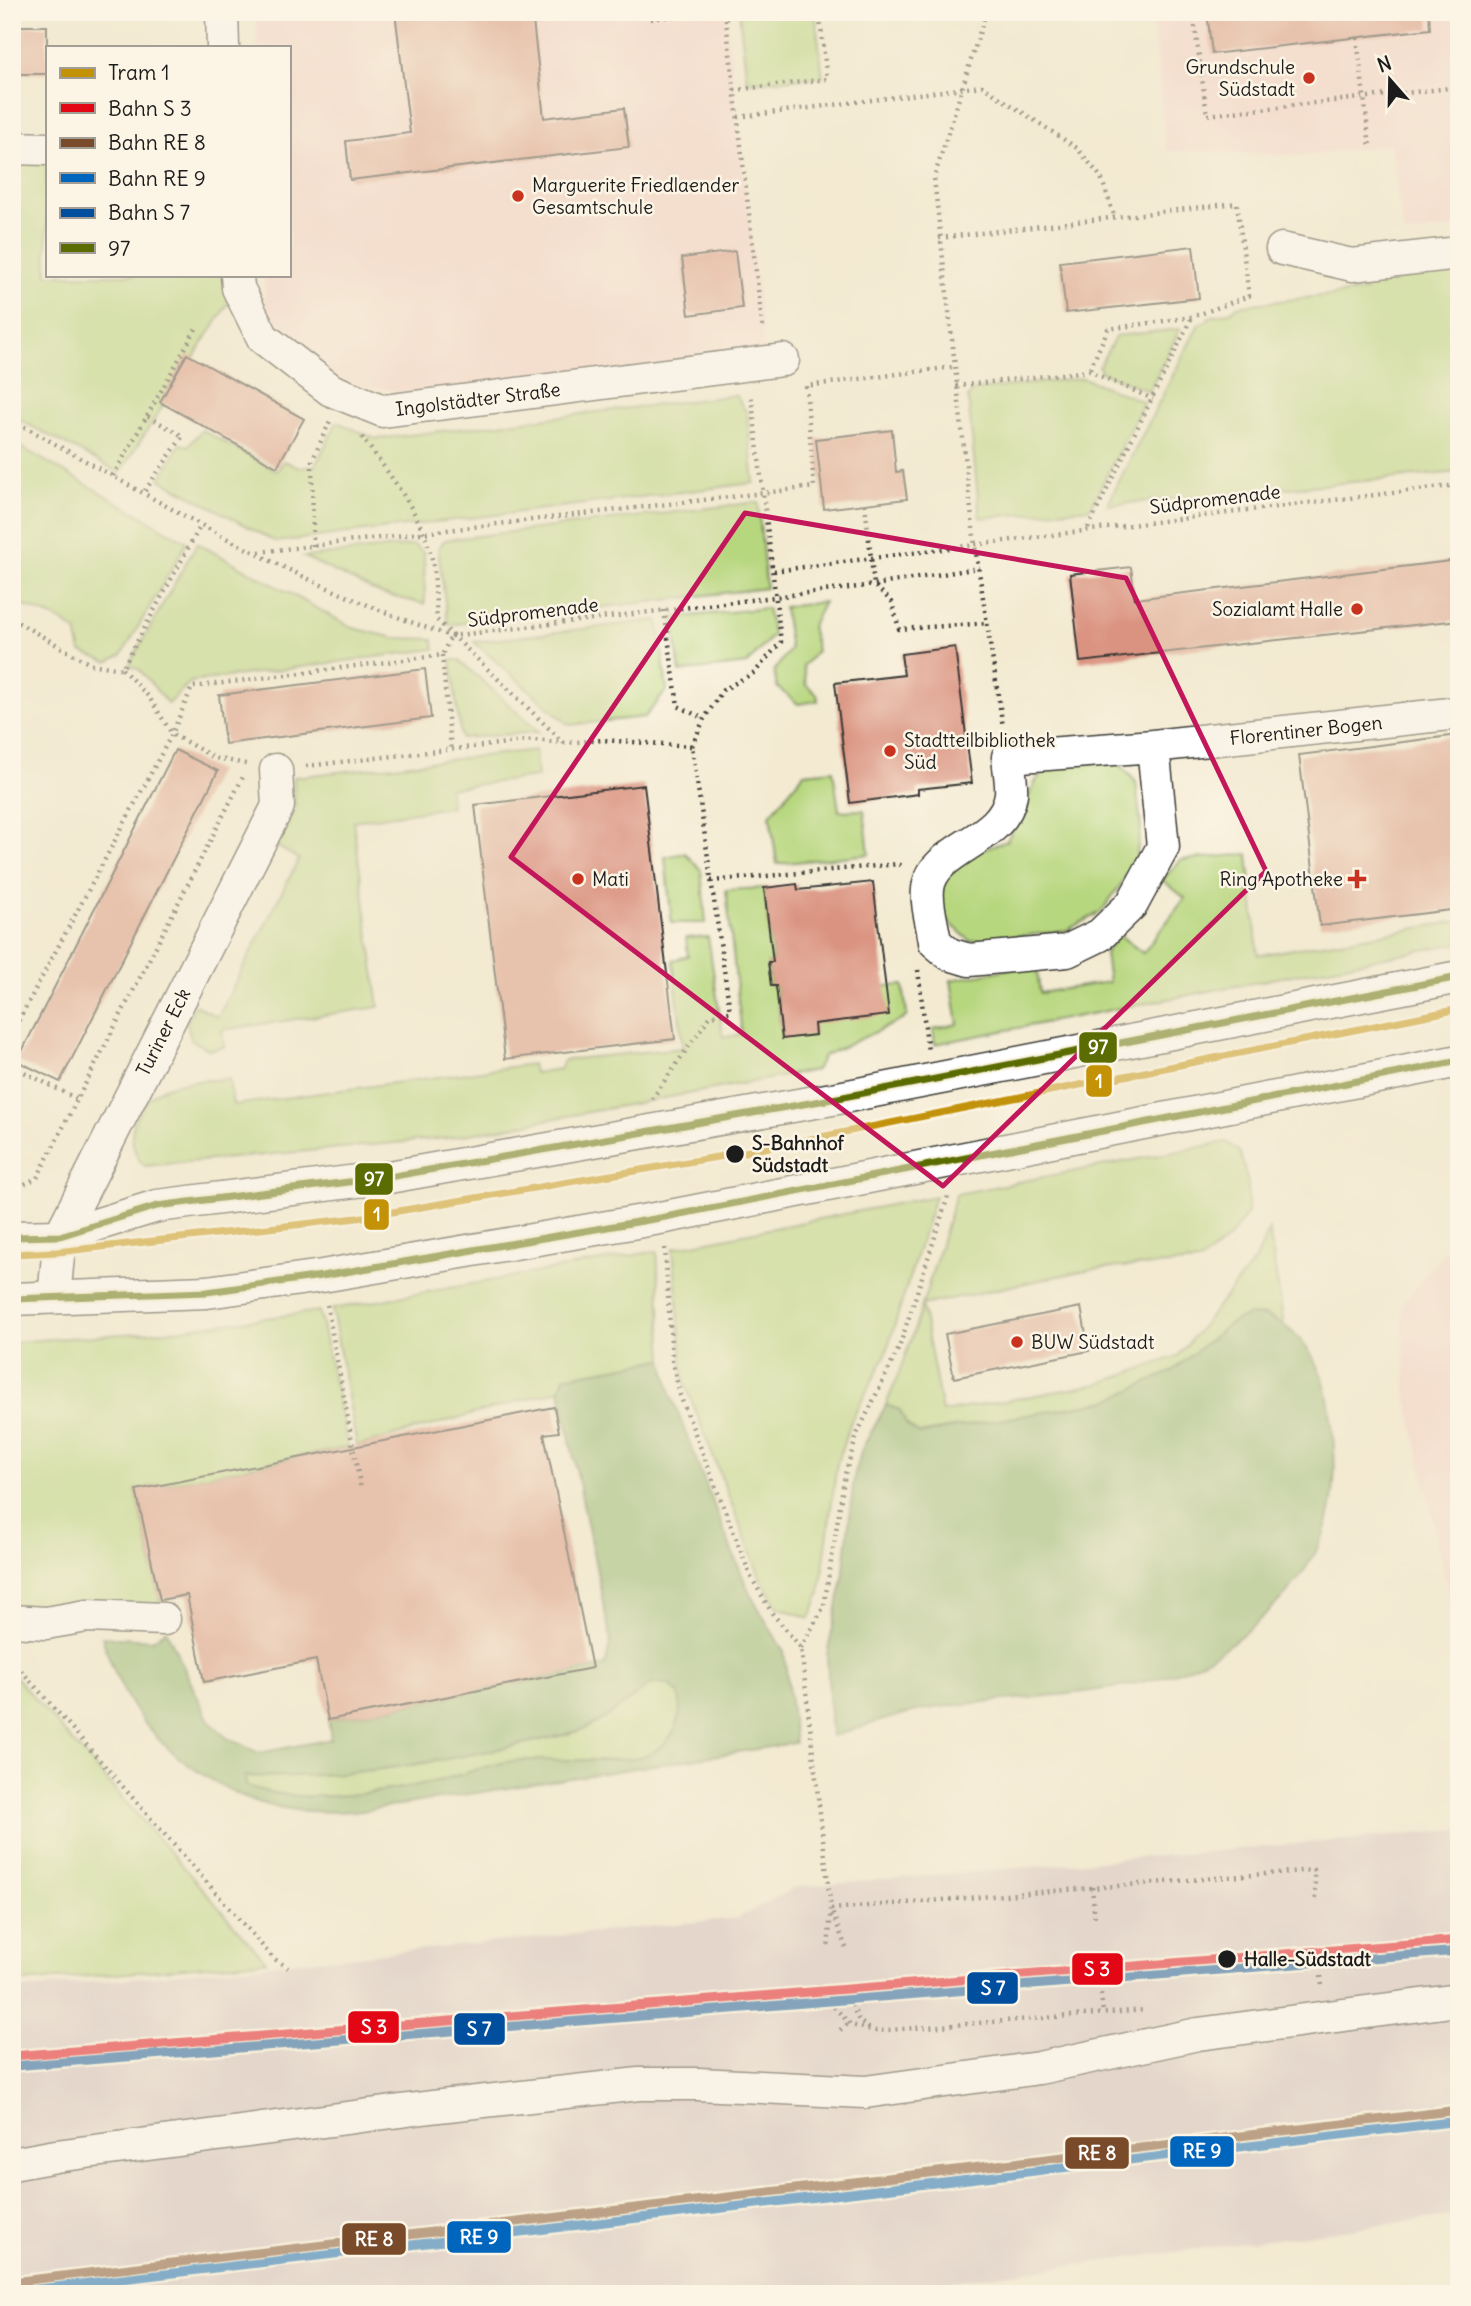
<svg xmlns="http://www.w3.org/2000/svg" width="1471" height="2306" viewBox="0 0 1471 2306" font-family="Delius,sans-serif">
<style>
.built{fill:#f7d0ca}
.industrial{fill:#d2bec2}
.green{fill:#b7d77f;stroke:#6a7a4e;stroke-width:2}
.forest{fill:#91b86e;stroke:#566a45;stroke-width:2;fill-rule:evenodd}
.building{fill:#da9380}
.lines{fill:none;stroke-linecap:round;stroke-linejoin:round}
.minor-casing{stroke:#3c3b37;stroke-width:35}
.path{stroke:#3c3b37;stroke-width:4.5;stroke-dasharray:2 5;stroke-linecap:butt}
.minor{stroke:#fff;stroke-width:32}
.bus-1-casing{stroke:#fcf5e5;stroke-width:12}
.bus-1{stroke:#5a6c02;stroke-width:7}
.rail-1-casing{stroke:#fcf5e5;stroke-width:14}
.rail-2-casing{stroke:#fcf5e5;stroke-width:14}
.rail-3-casing{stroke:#fcf5e5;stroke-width:14}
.rail-4-casing{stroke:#fcf5e5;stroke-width:14}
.rail-1{stroke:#e30614;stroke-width:9}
.rail-2{stroke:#7a4b2a;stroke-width:9}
.rail-3{stroke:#0065bd;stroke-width:9}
.rail-4{stroke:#004f9e;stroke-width:9}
.tram-1-casing{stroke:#fcf5e5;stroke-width:12}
.tram-1{stroke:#c39207;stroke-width:7}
.marked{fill:none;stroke:#c2185b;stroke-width:5;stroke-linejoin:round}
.poi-dot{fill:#c8321e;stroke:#fcf5e5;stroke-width:2.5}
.stop-dot{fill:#1c1c1c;stroke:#fcf5e5;stroke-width:2.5}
.labels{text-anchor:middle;stroke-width:5;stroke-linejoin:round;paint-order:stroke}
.poi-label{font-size:19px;fill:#1c1c1c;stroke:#fcf5e5;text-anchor:start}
.street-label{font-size:19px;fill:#1c1c1c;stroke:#fcf5e5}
.stop-label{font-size:19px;font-weight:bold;fill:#1c1c1c;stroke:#fcf5e5;text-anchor:start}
.line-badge{stroke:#fcf5e5;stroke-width:2.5}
.badge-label{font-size:19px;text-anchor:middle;font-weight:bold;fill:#fff}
</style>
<rect width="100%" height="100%" fill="#fcf5e5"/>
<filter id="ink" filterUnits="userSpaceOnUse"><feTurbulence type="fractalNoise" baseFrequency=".0143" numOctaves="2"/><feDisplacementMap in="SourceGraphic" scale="14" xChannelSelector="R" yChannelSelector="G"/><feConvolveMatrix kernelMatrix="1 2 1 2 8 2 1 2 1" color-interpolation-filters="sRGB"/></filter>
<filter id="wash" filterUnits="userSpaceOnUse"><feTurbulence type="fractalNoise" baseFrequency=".00686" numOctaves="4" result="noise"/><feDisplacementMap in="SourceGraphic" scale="28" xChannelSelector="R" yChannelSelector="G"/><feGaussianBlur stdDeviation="1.57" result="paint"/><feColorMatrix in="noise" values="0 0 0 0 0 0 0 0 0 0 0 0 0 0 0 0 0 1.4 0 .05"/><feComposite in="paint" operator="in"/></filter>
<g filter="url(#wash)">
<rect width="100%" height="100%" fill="#f3ead1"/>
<!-- built -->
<g class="built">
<path d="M256,12H725L765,353L408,393L334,382L266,326L264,275H289V47H257Z"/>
<path d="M1152,12H1459V227L1404,235L1390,144L1307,156L1166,151Z"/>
<path d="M1459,1232V1647L1406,1391L1402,1305Z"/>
</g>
<!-- industrial -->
<path class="industrial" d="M1459,1830V2215L852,2294H12V1990L738,1918L795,1887Z"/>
<!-- green -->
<g class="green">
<path d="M739,12H815L823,77L747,82Z"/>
<path d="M12,148L47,149V275H237L238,288L120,473L12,416Z"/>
<path d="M1459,269V472L1107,505L1199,324L1207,321L1209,317L1232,311L1237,306L1365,291V278Z"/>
<path d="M1180,329L1149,391L1101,372L1099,366L1116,336Z"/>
<path d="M1083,378L1144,402L1090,508L980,518L968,397L975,390Z"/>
<path d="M736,395L747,413L754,483L276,542L160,479L180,444L188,446L202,430L277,471L284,461L300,468L315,466L337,422L376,439Z"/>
<path d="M12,442L187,542L122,655L108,662L81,652L76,631L58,619L12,601Z"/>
<path d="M758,502L766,588L448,625L438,548L445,540Z"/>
<path d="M197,543L353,628L395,638L433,639L435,649L190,682L168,704L140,670L129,665Z"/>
<path d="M414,545L424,553L425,604L381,594L304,557Z"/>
<path d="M824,602L811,627L817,651L803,666L806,685L817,694L818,701L798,704L777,687L774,671L790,649L784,607Z"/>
<path d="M767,608L773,635L747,664L680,672L673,618Z"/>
<path d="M658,620L667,690L645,717L569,725L474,642Z"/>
<path d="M451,660H459L539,732L461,738Z"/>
<path d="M535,750L537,777L449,788L451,807L353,821L379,1007L222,1030L224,1047L210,1050L191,1040L187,1023L195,1005L218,1017L299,859L276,846L295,810L294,777Z"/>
<path d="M1118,762L1136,782L1141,828L1135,864L1101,912L1065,931L970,941L940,914L939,881L966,855L1007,841L1037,779L1052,764Z"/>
<path d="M833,770L839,811L864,810L869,854L777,864L770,815L804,773Z"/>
<path d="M685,853L701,870L706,923H672L665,857Z"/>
<path d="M1248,854L1258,955L1459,921V943L935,1044L933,1029L958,1024L951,980L1036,964L1040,993L1109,982L1105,953L1119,935L1143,953L1185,898L1162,880L1181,860Z"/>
<path d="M764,888L773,962L768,963L771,986H776L782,1039L807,966L885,986L903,985L907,1015L904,1019L823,1056L816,1070L449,1138L145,1166C136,1159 133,1147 132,1136C132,1127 135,1118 140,1110C158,1078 195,1082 229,1079L233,1105L532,1064L534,1073L560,1069L564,1060L683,1048L673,960L688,956L686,938L708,937L723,1037L742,1035L726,890Z"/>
<path d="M1226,1142L1240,1152L1248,1184V1213L1227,1240L1200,1262L1092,1269L922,1305L942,1412L1098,1384L1178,1356L1256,1259L1269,1230L1284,1326L1267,1315H1248L1229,1324L1171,1372L1107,1401L919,1434L906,1424L900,1410L886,1405C915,1337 934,1265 956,1194Z"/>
<path d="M935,1196L885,1356L851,1421L837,1463L820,1593L810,1618L777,1607L760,1577L684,1381L673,1248Z"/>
<path d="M657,1251L663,1359L565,1377L560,1390L357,1446L332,1309Z"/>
<path d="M319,1311L348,1447L136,1490L162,1610L12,1608V1342L166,1331Z"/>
<path d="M12,1673L266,1961L12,1983Z"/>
<path d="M651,1684H668L679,1694C683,1719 675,1739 653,1752C630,1766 546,1757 514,1761C488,1764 463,1775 437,1781C382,1793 298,1807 246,1785L244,1776C335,1779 424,1765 513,1746C539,1740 571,1736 595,1724C615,1714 632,1696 651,1684Z"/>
</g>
<!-- forest -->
<g class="forest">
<path d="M1248,1315C1286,1315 1311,1346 1323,1379C1329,1395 1330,1410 1332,1426C1343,1513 1322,1566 1256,1623C1233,1643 1209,1661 1180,1671C1105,1698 1008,1696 928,1709C896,1714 863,1727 831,1737L827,1655L843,1578L854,1477L862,1449L886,1405L900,1410L906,1424L919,1434L1107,1401L1171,1372L1229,1324Z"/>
<path d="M663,1359L671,1395L729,1544L750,1594L784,1652L795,1743L362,1811C334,1812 305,1813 277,1807C251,1802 230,1791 208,1778C150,1742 122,1702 102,1637L152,1640L166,1630L209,1721L227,1738L259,1753L331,1739L328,1720L605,1666L611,1641L560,1390L564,1377ZM651,1684H668L679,1694C683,1719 675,1739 653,1752C630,1766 546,1757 514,1761C488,1764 463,1775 437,1781C382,1793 298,1807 246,1785L245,1776C335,1779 423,1766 511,1746C538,1740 570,1736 594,1724C614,1715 632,1696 651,1684Z"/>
</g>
<g id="blocks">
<!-- building -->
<g class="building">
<path d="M395,12H532L544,118L624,108L629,147L350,180L346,141L410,133Z"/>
<path d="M1207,12H1429L1430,29L1212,54Z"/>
<rect x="12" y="26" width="35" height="48"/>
<path d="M1193,246L1199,298L1066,313L1060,262Z"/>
<path d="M735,251L742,308L689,315L682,258Z"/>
<path d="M187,354L304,419L277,467L160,402Z"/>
<path d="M892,430L896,472L903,471L907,499L824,509L816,439Z"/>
<path d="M1459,560V620L1080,662L1070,574L1131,567L1135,599Z"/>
<path d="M955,647L972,783L918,789V794L850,803L835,683L904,675L901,654Z"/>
<path d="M425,669L431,718L225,744L219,695Z"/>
<path d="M1459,735V909L1320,926L1299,755Z"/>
<path d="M175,750L218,771L60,1082L17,1061Z"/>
<path d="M644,785L675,1039L505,1059L475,805Z"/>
<path d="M873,882L889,1015L814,1024L815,1035L782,1039L776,986H771L768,962H773L764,888L797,884L798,890Z"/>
<path d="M1081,1307L1089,1351L954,1378L945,1334Z"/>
<path d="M554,1407L559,1432L544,1434L592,1668L328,1720L316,1660L204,1682L187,1595L160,1600L136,1490Z"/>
</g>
</g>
</g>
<g filter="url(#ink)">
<use href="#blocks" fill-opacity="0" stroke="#3c3b37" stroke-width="2"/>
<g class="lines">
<defs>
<g id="minor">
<path d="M222,12L223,47"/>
<path d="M12,148L47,149"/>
<path d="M1282,249L1352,265L1459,253"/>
<path d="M237,275L238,288L263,338L331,390L383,411L783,360"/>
<path d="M1153,746L1163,847L1132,904L1100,935L1067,951L969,960L949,954L935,942C933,926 926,905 928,889C932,847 1005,842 1011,794C1012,783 1009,769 1008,757L1153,746L1459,713"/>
<path d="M12,1237L60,1236L157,1206L389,1177L838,1098L1459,977"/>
<path d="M54,1297L60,1236L278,806L276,770"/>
<path d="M12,1299L207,1292L322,1276L660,1218L1459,1061"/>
<path d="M12,1621L46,1623L87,1616L164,1619"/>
<path d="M12,2164L56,2156L431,2107L639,2084H698L865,2092L1039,2068L1198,2034L1459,2000"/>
</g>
</defs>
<!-- minor casing -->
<use href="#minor" class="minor-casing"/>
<!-- path -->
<g class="path">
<path d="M725,12L763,331"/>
<path d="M986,12L934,178L975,546L1003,727"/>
<path d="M1193,12L1207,115L1459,87"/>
<path d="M651,19L706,12"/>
<path d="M1357,38L1370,147"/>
<path d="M734,90L827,79L819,12"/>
<path d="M738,117L982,86L1077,148L1101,177L1115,218"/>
<path d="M939,238L1237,203L1249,296L1192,317L1108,329L1089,371"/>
<path d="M956,386L1089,371L1153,399"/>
<path d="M147,416L197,327"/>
<path d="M12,420C154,498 297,586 451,636L874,585L979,568"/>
<path d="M362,437C388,473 420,511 431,555C436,575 435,599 437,620L564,743"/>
<path d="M113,476L147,416L183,436L144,492"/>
<path d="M865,504L874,585L892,602L899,629L989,623"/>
<path d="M1088,528L1192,317"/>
<path d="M313,546L312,461L330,421"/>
<path d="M259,552L814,487L806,386L953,367"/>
<path d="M774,571C1002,541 1230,512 1459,485"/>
<path d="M664,610L678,706L704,719"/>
<path d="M12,619L90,664L122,669L201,525"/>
<path d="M442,655L451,749"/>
<path d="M122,669L149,697L172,734L215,758L246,764"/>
<path d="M692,746L704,719L723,690L755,672L781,642L751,393"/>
<path d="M306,766L534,740L565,743L602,740L692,746"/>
<path d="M711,881L899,864L904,868"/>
<path d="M918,970L928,1051"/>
<path d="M12,1033L172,734L192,687L442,655L451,636"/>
<path d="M12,1066L79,1100"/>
<path d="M652,1099L710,1016L730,1012L692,746"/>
<path d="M12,1190L37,1178L243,777"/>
<path d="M665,1248L672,1360L680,1395L751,1577L772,1613L801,1648L831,1909L828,1950"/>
<path d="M327,1305L361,1490"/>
<path d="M801,1648L824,1606L845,1474L858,1432L899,1348L949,1193"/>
<path d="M12,1660L273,1958L288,1968"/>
<path d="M1092,1887L1095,1920"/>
<path d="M846,1948L831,1909L1314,1870L1316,1903"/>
<path d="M1321,1976L1322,1987"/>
<path d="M1101,1994L1103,2013"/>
<path d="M852,2005L859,2021L869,2028"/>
<path d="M834,2007L851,2025L876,2031L1146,2010"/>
<path d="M840,2030L849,2023"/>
</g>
<!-- minor -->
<use href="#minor" class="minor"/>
<defs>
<g id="bus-1">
<path d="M12,1237L60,1236L157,1206L389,1177L838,1098L1459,977"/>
<path d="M12,1299L207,1292L322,1276L660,1218L1459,1061"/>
</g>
</defs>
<!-- bus-1 casing -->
<use href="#bus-1" class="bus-1-casing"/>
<!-- bus-1 -->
<use href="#bus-1" class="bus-1"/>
<defs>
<path id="rail-1" d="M12,2056L1459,1940"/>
<path id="rail-2" d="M12,2282L1459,2110"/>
<path id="rail-3" d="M13,2292L1459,2121"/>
<path id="rail-4" d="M13,2066L1459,1951"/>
</defs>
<!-- rail-1 casing -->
<use href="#rail-1" class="rail-1-casing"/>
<!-- rail-2 casing -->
<use href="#rail-2" class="rail-2-casing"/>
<!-- rail-3 casing -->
<use href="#rail-3" class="rail-3-casing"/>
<!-- rail-4 casing -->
<use href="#rail-4" class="rail-4-casing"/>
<!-- rail-1 -->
<use href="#rail-1" class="rail-1"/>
<!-- rail-2 -->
<use href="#rail-2" class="rail-2"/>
<!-- rail-3 -->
<use href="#rail-3" class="rail-3"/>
<!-- rail-4 -->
<use href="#rail-4" class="rail-4"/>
<defs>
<path id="tram-1" d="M12,1254L57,1252L357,1218L735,1154L1459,1009"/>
</defs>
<!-- tram-1 casing -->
<use href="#tram-1" class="tram-1-casing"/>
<!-- tram-1 -->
<use href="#tram-1" class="tram-1"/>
</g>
</g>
<!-- marked area -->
<path d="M0 0H1471V2306H0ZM745,513L1126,578L1266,871L943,1186L511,857Z" fill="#f3ead1" fill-opacity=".55" fill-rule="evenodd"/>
<path class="marked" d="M745,513L1126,578L1266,871L943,1186L511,857Z"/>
<!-- markers -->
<g class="poi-dot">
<circle cx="1309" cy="78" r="7"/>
<circle cx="518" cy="196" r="7"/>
<circle cx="1357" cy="609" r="7"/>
<circle cx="890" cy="751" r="7"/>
<circle cx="578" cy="879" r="7"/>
<path d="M1353.5 868.5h7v7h7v7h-7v7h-7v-7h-7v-7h7z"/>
<circle cx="1017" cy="1342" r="7"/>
</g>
<g class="stop-dot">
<circle cx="735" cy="1154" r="10"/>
<circle cx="1227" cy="1959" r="10"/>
</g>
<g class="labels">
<!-- poi labels -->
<g class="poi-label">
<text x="1295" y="74" text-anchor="end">Grundschule<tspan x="1295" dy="22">Südstadt</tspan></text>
<text x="532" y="192">Marguerite Friedlaender<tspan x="532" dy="22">Gesamtschule</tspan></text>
<text x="1343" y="616" text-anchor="end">Sozialamt Halle</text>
<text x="904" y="747">Stadtteilbibliothek<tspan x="904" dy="22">Süd</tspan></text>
<text x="592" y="886">Mati</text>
<text x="1343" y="886" text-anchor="end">Ring Apotheke</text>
<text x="1031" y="1349">BUW Südstadt</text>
</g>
<!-- street labels -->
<g class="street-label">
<text transform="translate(478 399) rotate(-7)" y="7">Ingolstädter Straße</text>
<text transform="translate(1215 499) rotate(-7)" y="7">Südpromenade</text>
<text transform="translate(533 612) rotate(-7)" y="7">Südpromenade</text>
<text transform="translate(1306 730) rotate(-6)" y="7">Florentiner Bogen</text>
<text transform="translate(163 1032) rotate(-63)" y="7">Turiner Eck</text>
</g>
<!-- stop labels -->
<g class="stop-label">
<text x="752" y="1150">S-Bahnhof<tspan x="752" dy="22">Südstadt</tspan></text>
<text x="1244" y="1966">Halle-Südstadt</text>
</g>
</g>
<g class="line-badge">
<rect x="1078" y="1031" width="40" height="33" rx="7" fill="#5a6c02"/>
<rect x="1085" y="1064" width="28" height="34" rx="7" fill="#c39207"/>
<rect x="354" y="1162" width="40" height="34" rx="7" fill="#5a6c02"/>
<rect x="363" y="1198" width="27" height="33" rx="7" fill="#c39207"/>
<rect x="1071" y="1952" width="53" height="34" rx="7" fill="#e30614"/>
<rect x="966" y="1971" width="53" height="34" rx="7" fill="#004f9e"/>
<rect x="347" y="2010" width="53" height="34" rx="7" fill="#e30614"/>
<rect x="453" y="2012" width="53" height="34" rx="7" fill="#004f9e"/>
<rect x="1169" y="2135" width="66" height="33" rx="7" fill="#0065bd"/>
<rect x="1064" y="2136" width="66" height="34" rx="7" fill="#7a4b2a"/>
<rect x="446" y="2220" width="66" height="34" rx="7" fill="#0065bd"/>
<rect x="341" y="2222" width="66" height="34" rx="7" fill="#7a4b2a"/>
</g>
<g class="badge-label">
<text x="1098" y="1054">97</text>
<text x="1099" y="1088">1</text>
<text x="374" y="1186">97</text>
<text x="377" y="1221">1</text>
<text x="1097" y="1976">S 3</text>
<text x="993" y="1995">S 7</text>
<text x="374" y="2034">S 3</text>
<text x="479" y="2036">S 7</text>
<text x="1202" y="2158">RE 9</text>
<text x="1097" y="2160">RE 8</text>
<text x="479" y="2244">RE 9</text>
<text x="374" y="2246">RE 8</text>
</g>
<!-- margin -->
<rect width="1471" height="2306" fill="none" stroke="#fcf5e5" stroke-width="42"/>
<!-- legend -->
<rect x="46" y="46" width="245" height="231" fill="#fcf5e5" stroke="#a29e95" stroke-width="2"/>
<rect x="60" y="68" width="35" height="10" fill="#c39207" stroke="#a29e95" stroke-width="2"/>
<text x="108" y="80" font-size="21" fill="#1c1c1c">Tram 1</text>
<rect x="60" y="103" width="35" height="10" fill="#e30614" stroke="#a29e95" stroke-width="2"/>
<text x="108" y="116" font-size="21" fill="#1c1c1c">Bahn S 3</text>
<rect x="60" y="138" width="35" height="10" fill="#7a4b2a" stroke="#a29e95" stroke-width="2"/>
<text x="108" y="150" font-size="21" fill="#1c1c1c">Bahn RE 8</text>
<rect x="60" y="173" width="35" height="10" fill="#0065bd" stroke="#a29e95" stroke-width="2"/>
<text x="108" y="186" font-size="21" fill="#1c1c1c">Bahn RE 9</text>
<rect x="60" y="208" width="35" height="10" fill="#004f9e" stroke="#a29e95" stroke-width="2"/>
<text x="108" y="220" font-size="21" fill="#1c1c1c">Bahn S 7</text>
<rect x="60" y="243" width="35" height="10" fill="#5a6c02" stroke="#a29e95" stroke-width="2"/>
<text x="108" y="256" font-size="21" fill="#1c1c1c">97</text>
<!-- north arrow -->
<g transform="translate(1390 80) rotate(340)" stroke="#fcf5e5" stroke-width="5" paint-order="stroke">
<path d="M0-5L12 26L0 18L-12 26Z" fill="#1c1c1c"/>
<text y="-10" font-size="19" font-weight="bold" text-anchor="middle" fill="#1c1c1c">N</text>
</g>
</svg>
